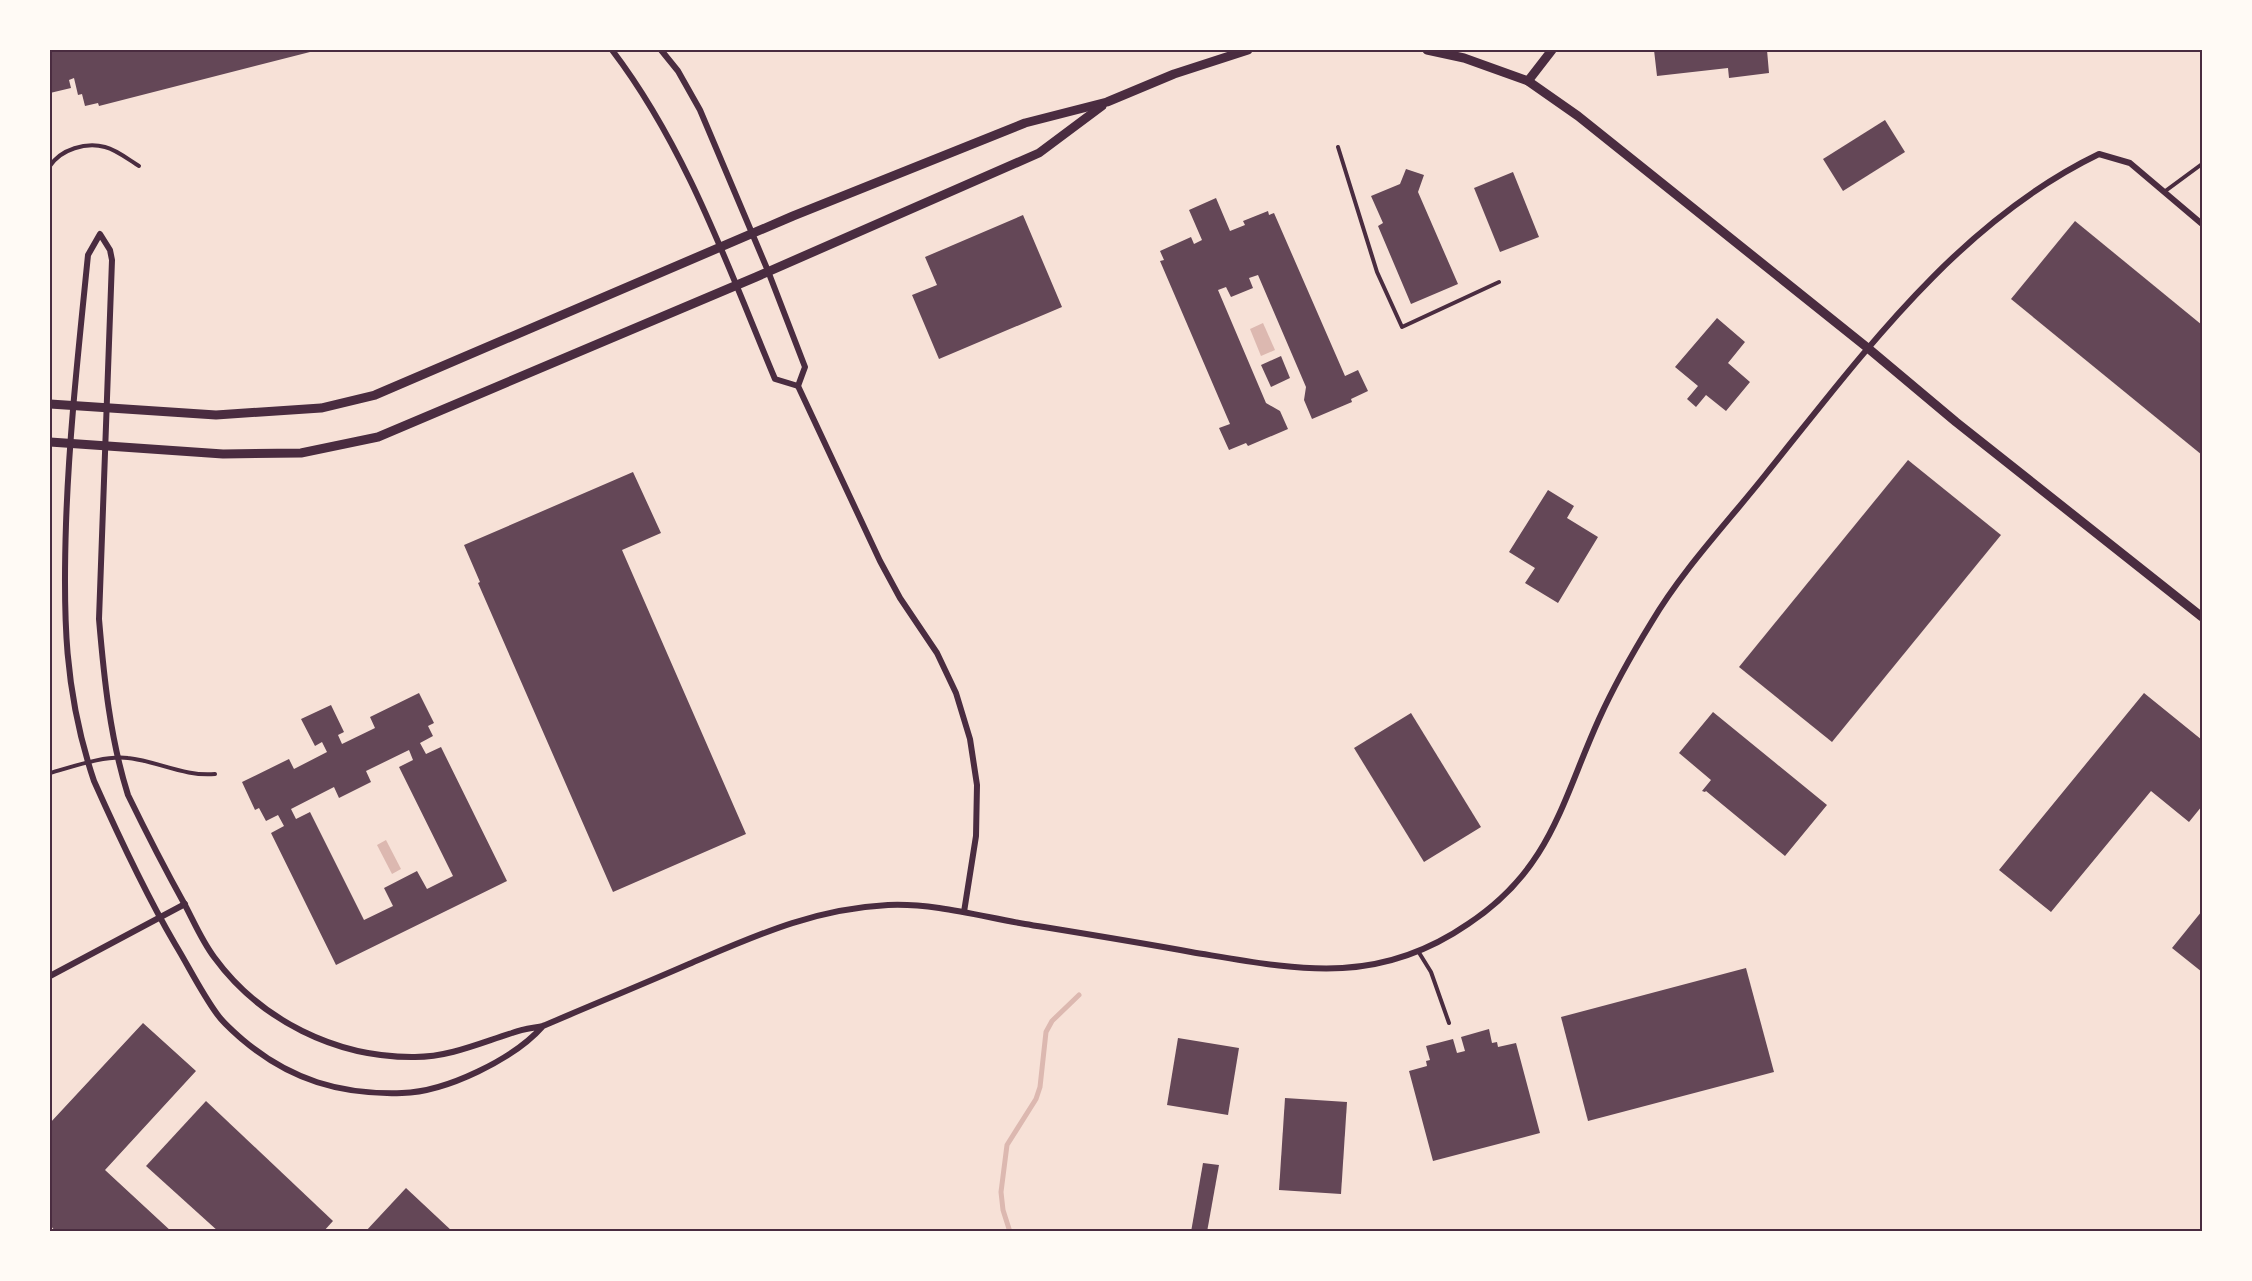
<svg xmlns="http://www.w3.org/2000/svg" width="2252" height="1281" viewBox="0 0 2252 1281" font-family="'Fira Sans Condensed',sans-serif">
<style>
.water{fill:#dcb8b0}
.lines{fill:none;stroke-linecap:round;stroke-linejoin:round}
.stream{stroke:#dcb8b0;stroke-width:5}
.building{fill:#644757;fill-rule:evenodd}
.service{stroke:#4a2c40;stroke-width:4}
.minor{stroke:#4a2c40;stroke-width:6}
.tertiary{stroke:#4a2c40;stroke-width:9}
.neatline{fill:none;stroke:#4a2c40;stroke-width:2}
</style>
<rect width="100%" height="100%" fill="#f7e1d7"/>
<!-- water -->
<g class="water">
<path d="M1263,323L1275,350L1261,356L1250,329Z"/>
<path d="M386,840L401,869L392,874L377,845Z"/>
</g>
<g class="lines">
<!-- stream -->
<path class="stream" d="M1010,1232L1003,1210L1001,1192L1007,1145L1036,1099L1040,1087L1046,1032L1052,1021L1079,995"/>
</g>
<!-- building -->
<g class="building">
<path d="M50,50H309L310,52L99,106L98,103L85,106L82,94L78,95L74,78L69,80L71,88L50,93Z"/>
<path d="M1654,50H1767L1769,73L1729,78L1728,68L1657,76Z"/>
<path d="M1885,120L1905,152L1843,191L1823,159Z"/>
<path d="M1406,169L1424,175L1418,192L1458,284L1411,304L1378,226L1383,223L1371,196L1400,184Z"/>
<path d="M1513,172L1539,237L1500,252L1474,188Z"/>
<path d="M1216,198L1230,231L1245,225L1243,221L1268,211L1269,215L1274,213L1345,376L1358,370L1368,391L1351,399L1352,402L1312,419L1304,400L1306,387L1258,275L1249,278L1253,288L1231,297L1226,287L1218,290L1266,403L1280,411L1288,429L1248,446L1246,443L1229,450L1219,428L1230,424L1160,261L1164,260L1160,251L1191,237L1194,244L1202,240L1189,210Z"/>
<path d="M1023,215L1062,307L939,359L912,295L937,285L925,257Z"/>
<path d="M2075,221L2202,325V455L2011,299Z"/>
<path d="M1717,318L1745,342L1728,363L1750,382L1726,411L1706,395L1696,407L1687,399L1698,386L1675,367Z"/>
<path d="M1281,356L1290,378L1271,387L1261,365Z"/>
<path d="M1908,460L2001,535L1832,742L1739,667Z"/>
<path d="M633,472L661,533L622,550L746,834L613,892L478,583L480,582L464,545Z"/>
<path d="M1548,490L1574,506L1567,518L1598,537L1558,603L1525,583L1535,568L1509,552Z"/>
<path d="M419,693L434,723L428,726L433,736L420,743L426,754L441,747L507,881L336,965L271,833L284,826L278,815L266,821L259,808L255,810L242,782L289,759L294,769L327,752L322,742L315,746L301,719L331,705L344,732L338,735L342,744L375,728L370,717ZM409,750L413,760L399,767L453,876L427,889L417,871L384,888L393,906L364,920L310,812L296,819L291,809L334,787L339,798L371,782L366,771Z"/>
<path d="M2144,693L2202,740V806L2189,822L2151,791L2051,912L1999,870Z"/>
<path d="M1713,712L1827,805L1785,856L1706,791L1705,792L1702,791L1711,780L1679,753Z"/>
<path d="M1411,713L1481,827L1424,862L1354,748Z"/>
<path d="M2202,911V972L2172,948Z"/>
<path d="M1746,968L1774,1072L1588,1121L1561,1017Z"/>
<path d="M143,1023L196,1071L105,1170L172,1232H56L50,1225V1123Z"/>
<path d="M1489,1029L1492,1043L1497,1042L1498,1047L1516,1043L1540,1133L1433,1161L1409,1071L1427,1066L1426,1061L1430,1060L1426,1046L1453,1039L1457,1053L1465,1051L1461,1037Z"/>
<path d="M1178,1038L1239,1048L1228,1115L1167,1105Z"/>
<path d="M1285,1098L1347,1102L1341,1194L1279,1190Z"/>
<path d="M206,1101L333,1221L323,1232H219L146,1166Z"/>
<path d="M1203,1163L1219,1165L1207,1232H1191Z"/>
<path d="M406,1188L453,1232H365Z"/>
</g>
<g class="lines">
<!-- service -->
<g class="service">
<path d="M1338,147L1377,272L1402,327L1499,282"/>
<path d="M50,166C61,149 86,142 105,147C117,150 129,160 139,166"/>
<path d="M2164,192L2202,164"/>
<path d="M50,773C72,767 105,755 128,758C157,761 185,777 215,774"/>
<path d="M1418,951L1431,972L1449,1023"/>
</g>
<!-- minor -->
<g class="minor">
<path d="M612,50C686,147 728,267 775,379L798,386L805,367L768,271L700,110L678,71L661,50"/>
<path d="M798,386L880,561L900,598L937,653L956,693L970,739L977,785L976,836L964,912"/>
<path d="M50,976L185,904"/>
<path d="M543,1026C514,1059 446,1092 402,1093C341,1095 290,1080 243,1040C234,1032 224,1024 217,1014C201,992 189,967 175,944C144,891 119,837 94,781C64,692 63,616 66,524C69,434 79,345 88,255L100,234L110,250L112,260L99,619C104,678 110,738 128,795C146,832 165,869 185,905C194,922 202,941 214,957C260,1020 336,1058 415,1057C449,1057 480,1043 512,1033C522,1029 533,1028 543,1026C592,1005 641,985 689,964C757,935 813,909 888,905C934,903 979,916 1025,924C1080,933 1136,942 1191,952C1295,969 1375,988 1468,924C1551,869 1561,803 1599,719C1614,686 1632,654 1651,623C1683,569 1727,523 1766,474C1862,355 1958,222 2099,154L2130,163L2202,224"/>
</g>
<!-- tertiary -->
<g class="tertiary">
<path d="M1427,50L1464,58L1528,81L1578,116L1869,349L1956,422L2202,617"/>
<path d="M1528,81L1552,50"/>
<path d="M50,404L216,415L321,408L375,395L793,216L1025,123L1107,102L1174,74L1248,50"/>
<path d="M50,442L223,454L301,453L378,437L756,277L1039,153L1102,106"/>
</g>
</g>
<!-- border -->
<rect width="2252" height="1281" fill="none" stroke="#fffaf5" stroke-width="102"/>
<rect x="51" y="51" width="2150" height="1179" class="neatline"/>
</svg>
